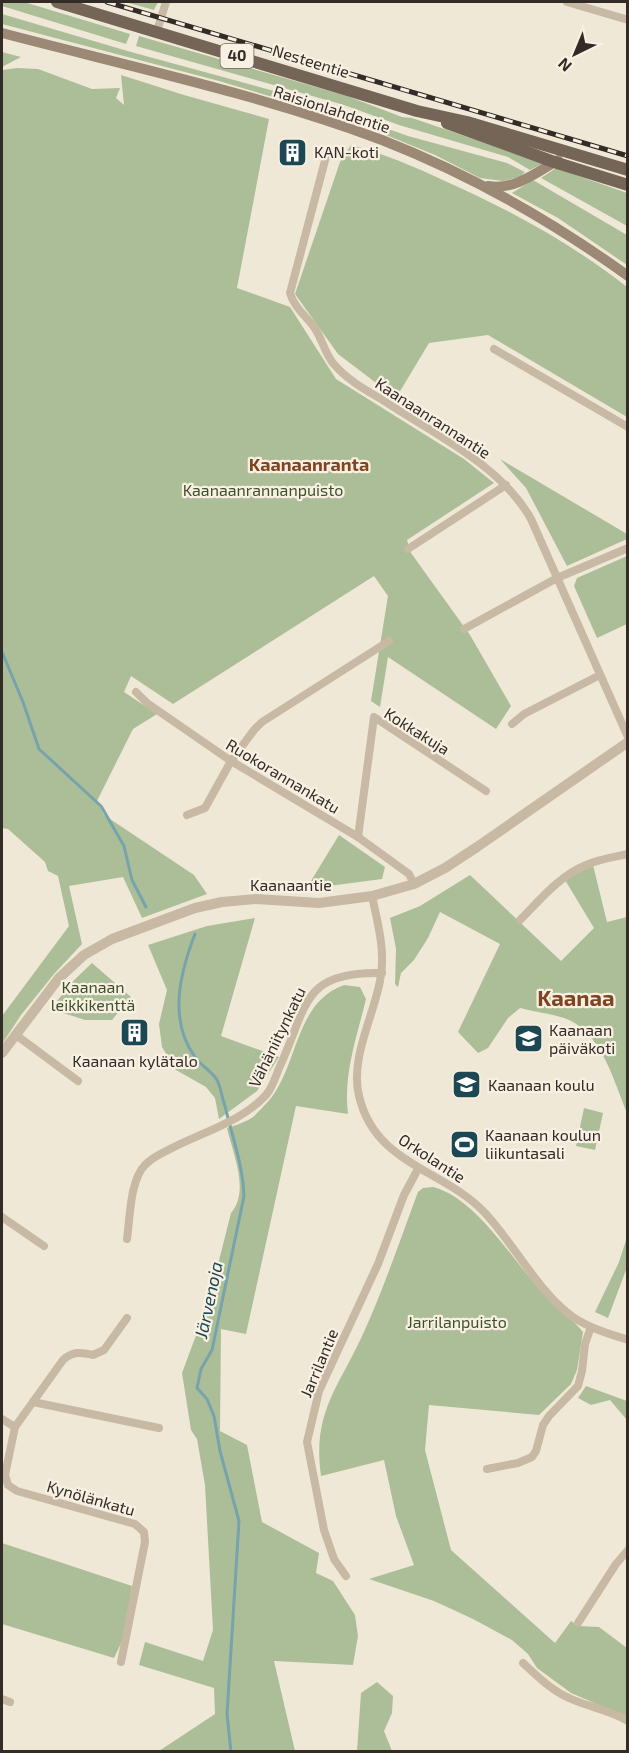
<svg xmlns="http://www.w3.org/2000/svg" width="629" height="1753" viewBox="0 0 629 1753" font-family="'Exo 2',sans-serif">
<style>
.green{fill:#acbe97}
.lines{fill:none;stroke-linecap:round;stroke-linejoin:round}
.stream{stroke:#76a3ac;stroke-width:3}
.minor{stroke:#c7b9a3;stroke-width:8}
.tertiary{stroke:#c7b9a3;stroke-width:10}
.secondary{stroke:#9b8875;stroke-width:10}
.primary{stroke:#756556;stroke-width:12}
.rail-casing{stroke:#332b25;stroke-width:5}
.rail{stroke:#f8f1e3;stroke-width:3;stroke-dasharray:9;stroke-linecap:butt}
.labels{text-anchor:middle;stroke-width:4.5;stroke-linejoin:round;paint-order:stroke}
.shield{fill:#f8f1e3;stroke:#6e665e;stroke-width:1.5}
.shield-label{font-size:15px;font-weight:bold;fill:#332b25}
.street-label{font-size:16px;fill:#332b25;stroke:#f8f1e3}
.poi-label{font-size:16px;fill:#332b25;stroke:#f8f1e3;text-anchor:start}
.park-label{font-size:16px;fill:#3d5029;stroke:#f8f1e3}
.neighbourhood-label{font-size:18px;font-weight:bold;fill:#804420;stroke:#f8f1e3}
.water-label{font-size:18px;font-style:italic;fill:#1c4853;stroke:#f8f1e3}
.district-label{font-size:22px;font-weight:bold;fill:#804420;stroke:#f8f1e3}
</style>
<rect width="100%" height="100%" fill="#f0e8d7"/>
<!-- green -->
<g class="green">
<path d="M2,2H24L130,34L126,44L2,6Z"/>
<path d="M125,2H158L154,10Z"/>
<path d="M2,14L131,52L307,100L408,136L507,163L525,172L520,177L503,181L480,178L435,155L347,119L219,81L2,24Z"/>
<path d="M139,36L347,96L402,117L412,118L544,163L530,170L508,157L399,125L344,105L136,46Z"/>
<path d="M2,52L21,57L2,67Z"/>
<path d="M17,68L38,69L92,89L120,88L116,98L124,105L121,75L184,95L269,119L237,288L290,307L336,379L464,459L494,483L407,540L411,553L470,635L511,706L496,729L388,657L380,707L371,701L388,596L374,576L173,704L131,676L124,692L157,714L133,729L97,801L104,815L194,875L207,894L142,918L123,877L69,886L82,944L54,974L21,1015L2,1044V1016L69,926L58,876L48,871L45,862L8,829L2,828V70Z"/>
<path d="M351,145C385,154 413,166 445,181C510,210 571,243 627,287V417L488,335L429,343L396,398L338,354L295,294L340,162Z"/>
<path d="M556,168L627,193V226L541,178Z"/>
<path d="M533,180L627,235V265L558,218L512,193Z"/>
<path d="M500,459L627,534V539L567,566L526,488Z"/>
<path d="M627,556V624L597,638L574,586L577,578Z"/>
<path d="M339,835L385,867L382,879L306,889Z"/>
<path d="M593,865L607,922L627,917V1113C614,1082 603,1036 569,1020C555,1014 535,1012 520,1008L508,1018L488,1048L478,1053L458,1032L500,944L440,912L428,938L414,960L401,973L398,987L395,984L396,949L390,918L420,906L470,875L561,961L594,928L565,880Z"/>
<path d="M255,918L221,1036L279,1057L257,1091L219,1119L215,1098L206,1087L176,1070L162,1047L159,1024L167,990L148,945L207,926Z"/>
<path d="M92,963L131,997L112,1020H85L51,1009L71,983Z"/>
<path d="M344,985L360,987L366,999C357,1037 343,1074 348,1114L296,1106L246,1334L221,1329L220,1431L247,1445L262,1522L319,1553L316,1573L333,1581L355,1615L358,1636L353,1665L274,1661L295,1751H159L215,1714L214,1688L139,1665L145,1642L203,1661L213,1630L205,1485L197,1439L191,1430L182,1373L195,1338L203,1324L231,1213C250,1191 233,1154 227,1128C234,1126 242,1123 248,1120C254,1117 258,1112 262,1108C300,1073 291,1004 344,985Z"/>
<path d="M584,1108L603,1113L595,1150L576,1146Z"/>
<path d="M433,1187C477,1198 514,1263 544,1294C556,1307 572,1318 583,1332L577,1370L571,1384L539,1415L429,1405L425,1450L451,1550L555,1643L571,1621L578,1626L599,1627L627,1648V1717L571,1693L537,1668L528,1654L512,1640L473,1619L434,1601L369,1579L414,1565L396,1516L384,1460L321,1476C312,1412 339,1387 363,1334C384,1288 400,1240 418,1192L423,1188Z"/>
<path d="M627,1237V1270H626L608,1318L595,1312L619,1262Z"/>
<path d="M586,1386L627,1401V1420L610,1400L591,1405L578,1398Z"/>
<path d="M2,1543L132,1586L124,1637L114,1658L2,1624V1568L3,1561L2,1560Z"/>
<path d="M377,1682L393,1696L392,1713L384,1731L392,1751H357L361,1693Z"/>
</g>
<g class="lines">
<!-- stream -->
<g class="stream">
<path d="M2,652L23,702L39,749L101,806L124,846L132,880L146,907"/>
<path d="M195,934C180,973 168,1020 195,1057C201,1066 212,1071 217,1080C221,1087 222,1099 225,1106C232,1136 243,1165 244,1196L212,1350L201,1369L197,1388L207,1399L214,1416L220,1451L239,1521L227,1714L231,1752"/>
</g>
<!-- minor -->
<g class="minor">
<path d="M567,2L628,20"/>
<path d="M157,31L166,2"/>
<path d="M327,153L290,293C294,307 305,315 314,327C322,338 324,352 333,363C346,379 364,389 381,399C432,433 500,464 531,519L628,737"/>
<path d="M494,349L628,427"/>
<path d="M408,549L506,485"/>
<path d="M464,629L557,578L628,548"/>
<path d="M136,692L147,703L231,761L358,837L409,874L414,884"/>
<path d="M512,724L524,714L600,675"/>
<path d="M187,815L205,808L231,761L254,730L262,722L389,641"/>
<path d="M358,837L374,717L486,791"/>
<path d="M372,896C378,924 386,953 380,981C373,1018 350,1058 359,1096C375,1165 444,1169 485,1213C514,1244 539,1293 573,1317C589,1328 610,1334 628,1340"/>
<path d="M520,920C540,900 559,876 586,865C599,859 614,857 628,854"/>
<path d="M16,1035L78,1081"/>
<path d="M2,1217L44,1246"/>
<path d="M127,1239C130,1218 130,1180 145,1165C152,1157 166,1151 176,1146C207,1131 243,1120 266,1095C273,1087 276,1075 280,1066C308,1006 301,971 382,973"/>
<path d="M33,1402L159,1428"/>
<path d="M2,1419L15,1427L5,1475L8,1485L17,1491L135,1524L144,1532L145,1542L121,1662"/>
<path d="M15,1427L63,1360C73,1351 81,1352 93,1355L104,1350L127,1318"/>
<path d="M487,1469L518,1463L532,1457L536,1451L543,1425L549,1416L578,1386L582,1371L585,1344L591,1327"/>
<path d="M346,1576L334,1559L324,1530L307,1442L319,1391L378,1264L404,1195L418,1169"/>
<path d="M578,1623L616,1564L628,1550"/>
<path d="M523,1663C537,1676 551,1690 569,1698C588,1707 610,1710 628,1721"/>
<path d="M2,1699L10,1702"/>
</g>
<!-- tertiary -->
<path class="tertiary" d="M2,1053L59,978L84,955L112,939L195,908L222,902L256,899L319,903L372,896L414,884L445,868L477,847L628,742"/>
<!-- secondary -->
<g class="secondary">
<path d="M2,33C128,66 259,94 382,140C469,174 552,221 628,276"/>
<path d="M488,186C513,191 538,172 558,160"/>
</g>
<!-- primary -->
<g class="primary">
<path d="M57,2L417,111L467,122L628,170"/>
<path d="M447,123L554,162L628,185"/>
</g>
<defs>
<path id="rail" d="M107,2L628,156"/>
</defs>
<!-- rail casing -->
<use href="#rail" class="rail-casing"/>
<!-- rail -->
<use href="#rail" class="rail"/>
</g>
<!-- icons -->
<defs>
<symbol id="building-square" viewBox="-11 -11 22 22"><rect x="-9" y="-9" width="18" height="18" rx="4" fill="#1c4853" stroke="#f8f1e3"/><path d="M-4-6H4V6H1V3H-1V6H-4ZM-2.5-4.3h1.7v1.8h-1.7ZM.8-4.3h1.7v1.8H.8ZM-2.5-1h1.7V.8h-1.7ZM.8-1h1.7V.8H.8Z" fill="#fff"/></symbol>
<symbol id="school-square" viewBox="-11 -11 22 22"><rect x="-9" y="-9" width="18" height="18" rx="4" fill="#1c4853" stroke="#f8f1e3"/><path d="M0-5L7-2L0 1L-7-2ZM-4 1L0 2.5L4 1V4Q0 6-4 4Z" fill="#fff"/></symbol>
<symbol id="stadium-square" viewBox="-11 -11 22 22"><rect x="-9" y="-9" width="18" height="18" rx="4" fill="#1c4853" stroke="#f8f1e3"/><path d="M0-5a6.5 5 0 1 0 0 10a6.5 5 0 1 0 0-10ZM-3.5-1.8h7v3.6h-7Z" fill="#fff"/></symbol>
</defs>
<g fill-rule="evenodd">
<use href="#building-square" x="276" y="136" width="33" height="33"/>
<use href="#building-square" x="118" y="1016" width="33" height="33"/>
<use href="#school-square" x="512" y="1022" width="33" height="33"/>
<use href="#school-square" x="450" y="1068" width="33" height="33"/>
<use href="#stadium-square" x="448" y="1128" width="33" height="33"/>
</g>
<g class="labels">
<!-- shield labels -->
<rect class="shield" x="220.5" y="44" width="33" height="24" rx="4.5"/>
<g class="shield-label">
<text x="237" y="61">40</text>
</g>
<!-- street labels -->
<g class="street-label">
<text transform="translate(311 61) rotate(17)" y="6">Nesteentie</text>
<text transform="translate(332 109) rotate(18)" y="6">Raisionlahdentie</text>
<text transform="translate(433 418) rotate(33)" y="6">Kaanaanrannantie</text>
<text transform="translate(417 731) rotate(32)" y="6">Kokkakuja</text>
<text transform="translate(283 776) rotate(31)" y="6">Ruokorannankatu</text>
<text x="291" y="891">Kaanaantie</text>
<text transform="translate(277 1037) rotate(-64)" y="6">Vähäniitynkatu</text>
<text transform="translate(432 1158) rotate(33)" y="6">Orkolantie</text>
<text transform="translate(319 1363) rotate(-67)" y="6">Jarrilantie</text>
<text transform="translate(91 1498) rotate(16)" y="6">Kynölänkatu</text>
</g>
<!-- poi labels -->
<g class="poi-label">
<text x="314" y="158">KAN-koti</text>
<text x="549" y="1036">Kaanaan<tspan x="549" dy="18">päiväkoti</tspan></text>
<text x="135" y="1067" text-anchor="middle">Kaanaan kylätalo</text>
<text x="488" y="1091">Kaanaan koulu</text>
<text x="485" y="1141">Kaanaan koulun<tspan x="485" dy="18">liikuntasali</tspan></text>
</g>
<!-- park labels -->
<g class="park-label">
<text x="263" y="496">Kaanaanrannanpuisto</text>
<text x="93" y="993">Kaanaan<tspan x="93" dy="18">leikkikenttä</tspan></text>
<text x="457" y="1328">Jarrilanpuisto</text>
</g>
<!-- neighbourhood labels -->
<g class="neighbourhood-label">
<text x="309" y="471">Kaanaanranta</text>
</g>
<!-- water labels -->
<g class="water-label">
<text transform="translate(209 1300) rotate(-78)" y="6">Järvenoja</text>
</g>
<!-- district labels -->
<g class="district-label">
<text x="576" y="1006">Kaanaa</text>
</g>
</g>
<!-- border -->
<rect width="629" height="1753" fill="none" stroke="#332b25" stroke-width="6"/>
<!-- north arrow -->
<g transform="translate(575 54) rotate(223)" stroke="#f8f1e3" stroke-width="4.5" paint-order="stroke">
<path d="M0-4.5L10 22L0 15L-10 22Z" fill="#332b25"/>
<text y="-9" font-size="16" font-weight="bold" text-anchor="middle" fill="#332b25">N</text>
</g>
</svg>
